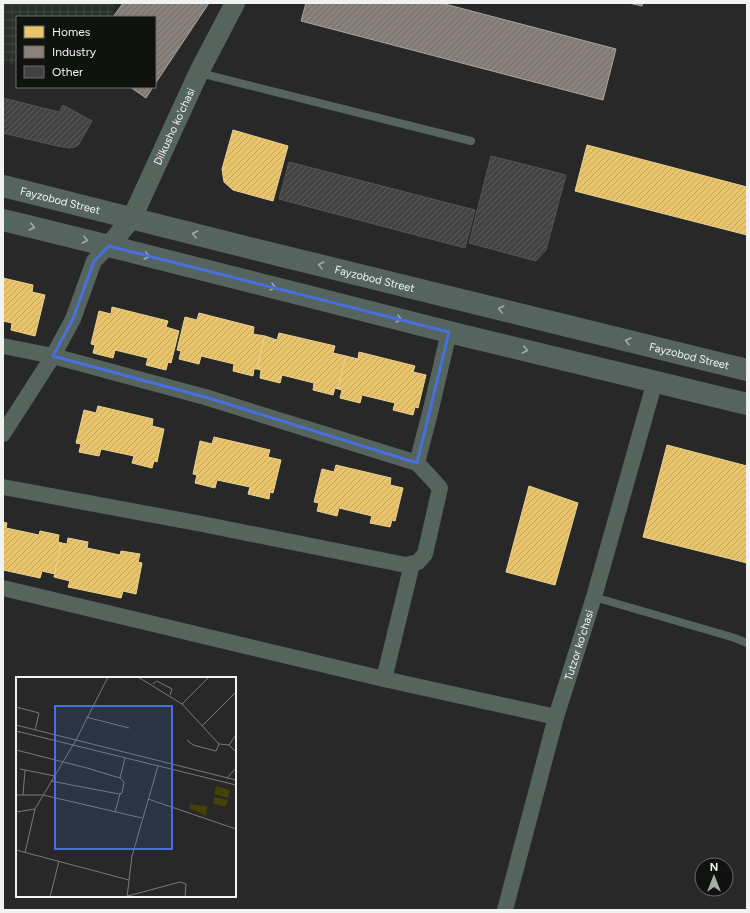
<svg xmlns="http://www.w3.org/2000/svg" width="750" height="913" viewBox="0 0 750 913" font-family="Figtree,sans-serif">
<style>
.industrial{fill:url(#industrial-grid)}
.homes{fill:url(#homes-hatch);stroke:#ebd292}
.industry{fill:url(#industry-hatch);stroke:#a9a39f}
.building{fill:url(#building-hatch);stroke:#545554}
.lines{fill:none;stroke-linecap:round;stroke-linejoin:round}
.service{stroke:#56645e;stroke-width:8}
.minor{stroke:#56645e;stroke-width:16}
.tertiary{stroke:#56645e;stroke-width:20}
.primary{stroke:#55645e;stroke-width:22}
.oneway{stroke:#a3aca8}
.marked{fill:none;stroke:#476fdd;stroke-width:3;stroke-linejoin:round}
.labels{text-anchor:middle;stroke-width:4;stroke-linejoin:round;paint-order:stroke}
.street-label{font-size:11px;fill:#f1f3f1;stroke:#101210}
.inset-road{fill:none;stroke:#787978;stroke-width:1}
.view{fill:#476fdd;fill-opacity:0.15;stroke:#476fdd;stroke-width:2}
.inset-edge{fill:none;stroke:#f1f3f1;stroke-width:2}
</style>
<defs>
<pattern id="industrial-grid" width="8" height="8" patternUnits="userSpaceOnUse"><rect width="8" height="8" fill="#29302a"/><path d="M0 4h8M4 0v8" fill="none" stroke="#3e443f"/></pattern>
<pattern id="homes-hatch" width="6" height="6" patternUnits="userSpaceOnUse"><rect width="6" height="6" fill="#e9c46a"/><path d="M-1 1l2-2M0 6l6-6M5 7l2-2" fill="none" stroke="#c1a562"/></pattern>
<pattern id="industry-hatch" width="6" height="6" patternUnits="userSpaceOnUse"><rect width="6" height="6" fill="#8a817c"/><path d="M-1 1l2-2M0 6l6-6M5 7l2-2" fill="none" stroke="#706b67"/></pattern>
<pattern id="building-hatch" width="6" height="6" patternUnits="userSpaceOnUse"><rect width="6" height="6" fill="#414241"/><path d="M-1 1l2-2M0 6l6-6M5 7l2-2" fill="none" stroke="#5d5e5d"/></pattern>
</defs>
<rect width="100%" height="100%" fill="#272827"/>
<!-- industrial -->
<path class="industrial" d="M3,3H116L112,17H17V66L3,61Z"/>
<!-- homes -->
<g class="homes">
<path d="M233,130L288,146L273,201L233,190L224,182L222,169Z"/>
<path d="M587,145L747,187V235L575,191Z"/>
<path d="M3,278L33,285L32,292L45,295L35,336L11,330L12,323L3,321Z"/>
<path d="M112,307L168,321L166,327L179,331L171,363L168,362L166,370L146,365L148,358L115,350L113,358L93,353L95,345L91,344L99,311L111,314Z"/>
<path d="M199,313L254,327L253,334L265,336L257,369H254L253,376L233,371L234,364L201,356L199,364L179,359L181,351L177,350L185,317L197,320Z"/>
<path d="M279,333L335,346L333,353L346,356L338,389L335,388L333,395L313,390L314,383L282,375L280,383L260,378L261,370L257,369L265,336L277,340Z"/>
<path d="M359,352L415,366L413,372L426,375L418,408L415,407L413,415L393,410L395,403L362,395L360,403L340,398L342,390L338,389L346,356L358,359Z"/>
<path d="M98,406L153,419L152,426L164,429L157,462L154,461L152,468L132,463L134,456L101,449L99,456L79,452L81,444L76,443L84,410L96,413Z"/>
<path d="M214,437L270,450L268,457L281,460L273,493L270,492L269,499L248,494L250,487L217,480L215,488L195,483L197,475L193,474L200,441L212,444Z"/>
<path d="M667,445L747,466V563L643,537Z"/>
<path d="M336,465L391,478L390,485L403,488L395,521L392,520L390,527L370,523L372,516L339,508L337,516L317,511L319,503L314,502L322,469L334,472Z"/>
<path d="M529,486L578,503L555,585L506,572Z"/>
<path d="M3,522L7,523L6,528L39,535L40,531L59,535L58,542L62,543L55,574L42,571L40,578L3,570Z"/>
<path d="M68,538L88,542L87,548L120,555L121,551L140,554L138,562L142,563L136,594L123,591L121,598L68,587L70,581L54,577L61,543L67,544Z"/>
</g>
<!-- industry -->
<g class="industry">
<path d="M123,3H209L155,84V17H113Z"/>
<path d="M306,3H441L616,49L603,100L301,21Z"/>
<path d="M629,3H643L642,6Z"/>
<path d="M130,87H153L146,98Z"/>
</g>
<!-- building -->
<g class="building">
<path d="M3,98L59,112L63,105L92,121L79,144L75,147L69,148L53,145L3,133Z"/>
<path d="M491,156L566,175L546,250L536,261L469,243Z"/>
<path d="M289,162L475,210L465,248L279,199Z"/>
</g>
<g class="lines">
<!-- service -->
<g class="service">
<path d="M200,73L471,141"/>
<path d="M594,597L735,638L747,643"/>
</g>
<!-- minor -->
<g class="minor">
<path d="M3,346L53,356L205,397L417,463L433,480L440,488L425,554L418,562L406,565L202,524L3,487"/>
<path d="M3,434L53,356L73,319L94,261L109,246"/>
<path d="M417,463L431,409L449,332"/>
<path d="M3,588L384,679L556,717"/>
<path d="M384,679L412,564"/>
<path id="s1" d="M505,910L556,717L594,597L655,381"/>
</g>
<!-- tertiary -->
<path class="tertiary" id="s2" d="M109,246L132,218L199,72L235,3"/>
<!-- primary -->
<g class="primary">
<path id="s3" d="M3,186L274,254L747,370"/>
<path d="M3,220L109,246L449,332L747,404"/>
</g>
</g>
<!-- one-way arrows -->
<defs><path id="oneway-chevron" d="M-2-3.5L2.5 0L-2 3.5" fill="none" stroke-width="1.6" stroke-linecap="round" stroke-linejoin="round"/></defs>
<g class="oneway">
<use href="#oneway-chevron" transform="translate(32 227) rotate(14)"/>
<use href="#oneway-chevron" transform="translate(195 234) rotate(-166)"/>
<use href="#oneway-chevron" transform="translate(85 240) rotate(14)"/>
<use href="#oneway-chevron" transform="translate(147 256) rotate(14)"/>
<use href="#oneway-chevron" transform="translate(321 265) rotate(-166)"/>
<use href="#oneway-chevron" transform="translate(273 287) rotate(14)"/>
<use href="#oneway-chevron" transform="translate(501 309) rotate(-166)"/>
<use href="#oneway-chevron" transform="translate(399 319) rotate(14)"/>
<use href="#oneway-chevron" transform="translate(628 341) rotate(-166)"/>
<use href="#oneway-chevron" transform="translate(525 350) rotate(13)"/>
</g>
<!-- marked area -->
<path class="marked" d="M109,246L449,332L417,463L205,397L53,356L73,319L94,261Z"/>
<g class="labels">
<!-- street labels -->
<g class="street-label">
<text dy="4" stroke="none"><textPath href="#s2" startOffset="137">Dilkusho ko'chasi</textPath></text>
<text dy="4" stroke="none"><textPath href="#s3" startOffset="59">Fayzobod Street</textPath></text>
<text dy="4" stroke="none"><textPath href="#s3" startOffset="383">Fayzobod Street</textPath></text>
<text dy="4" stroke="none"><textPath href="#s3" startOffset="707">Fayzobod Street</textPath></text>
<text dy="4" stroke="none"><textPath href="#s1" startOffset="275">Tutzor ko'chasi</textPath></text>
</g>
</g>
<!-- overview -->
<g transform="translate(16 677)">
<rect width="220" height="220" fill="#272827"/>
<path d="M200,109L214,113L212,121L198,117ZM198,120L212,123L210,130L197,126ZM174,127L191,129L190,139L173,131Z" fill="#454205"/>
<path class="inset-road" d="M122,0L166,27L203,67L213,68L220,75M137,7L141,4L156,12L154,18M166,27L193,0M0,30L23,36L19,53M70,40L113,51M0,48L220,103M186,49L220,15M0,54L220,108M171,63L177,68L200,74L203,67M213,68L220,58M0,73L71,91L104,101L108,105L106,116L103,117L35,104M4,92L39,99M104,101L109,81M211,101L220,91M0,118H27L126,141M7,118L9,93M132,122L220,152M0,135L19,132M99,135L104,117M0,173L113,203M9,176L19,132L60,63L92,0M34,220L43,184M108,220L164,205L170,207L169,220M111,220L116,179L142,89"/>
<path class="view" d="M39,29H156V172H39Z"/>
<rect width="220" height="220" class="inset-edge"/>
</g>
<!-- border -->
<rect width="750" height="913" fill="none" stroke="#f1f3f1" stroke-width="8"/>
<!-- legend -->
<rect x="16" y="16" width="140" height="72" fill="#101210" stroke="#6a6c6a"/>
<rect x="24" y="26" width="20" height="12" fill="#e9c46a" stroke="#6a6c6a"/>
<text x="52" y="36" font-size="12" fill="#f1f3f1">Homes</text>
<rect x="24" y="46" width="20" height="12" fill="#8a817c" stroke="#6a6c6a"/>
<text x="52" y="56" font-size="12" fill="#f1f3f1">Industry</text>
<rect x="24" y="66" width="20" height="12" fill="#414241" stroke="#6a6c6a"/>
<text x="52" y="76" font-size="12" fill="#f1f3f1">Other</text>
<!-- north arrow -->
<g transform="translate(714 877)"><circle r="19" fill="#101210" stroke="#6a6c6a"/>
<path d="M0-3L7 15L0 10L-7 15Z" fill="#aaacaa"/>
<text y="-6" font-size="11" font-weight="bold" text-anchor="middle" fill="#f1f3f1">N</text>
</g>
</svg>
